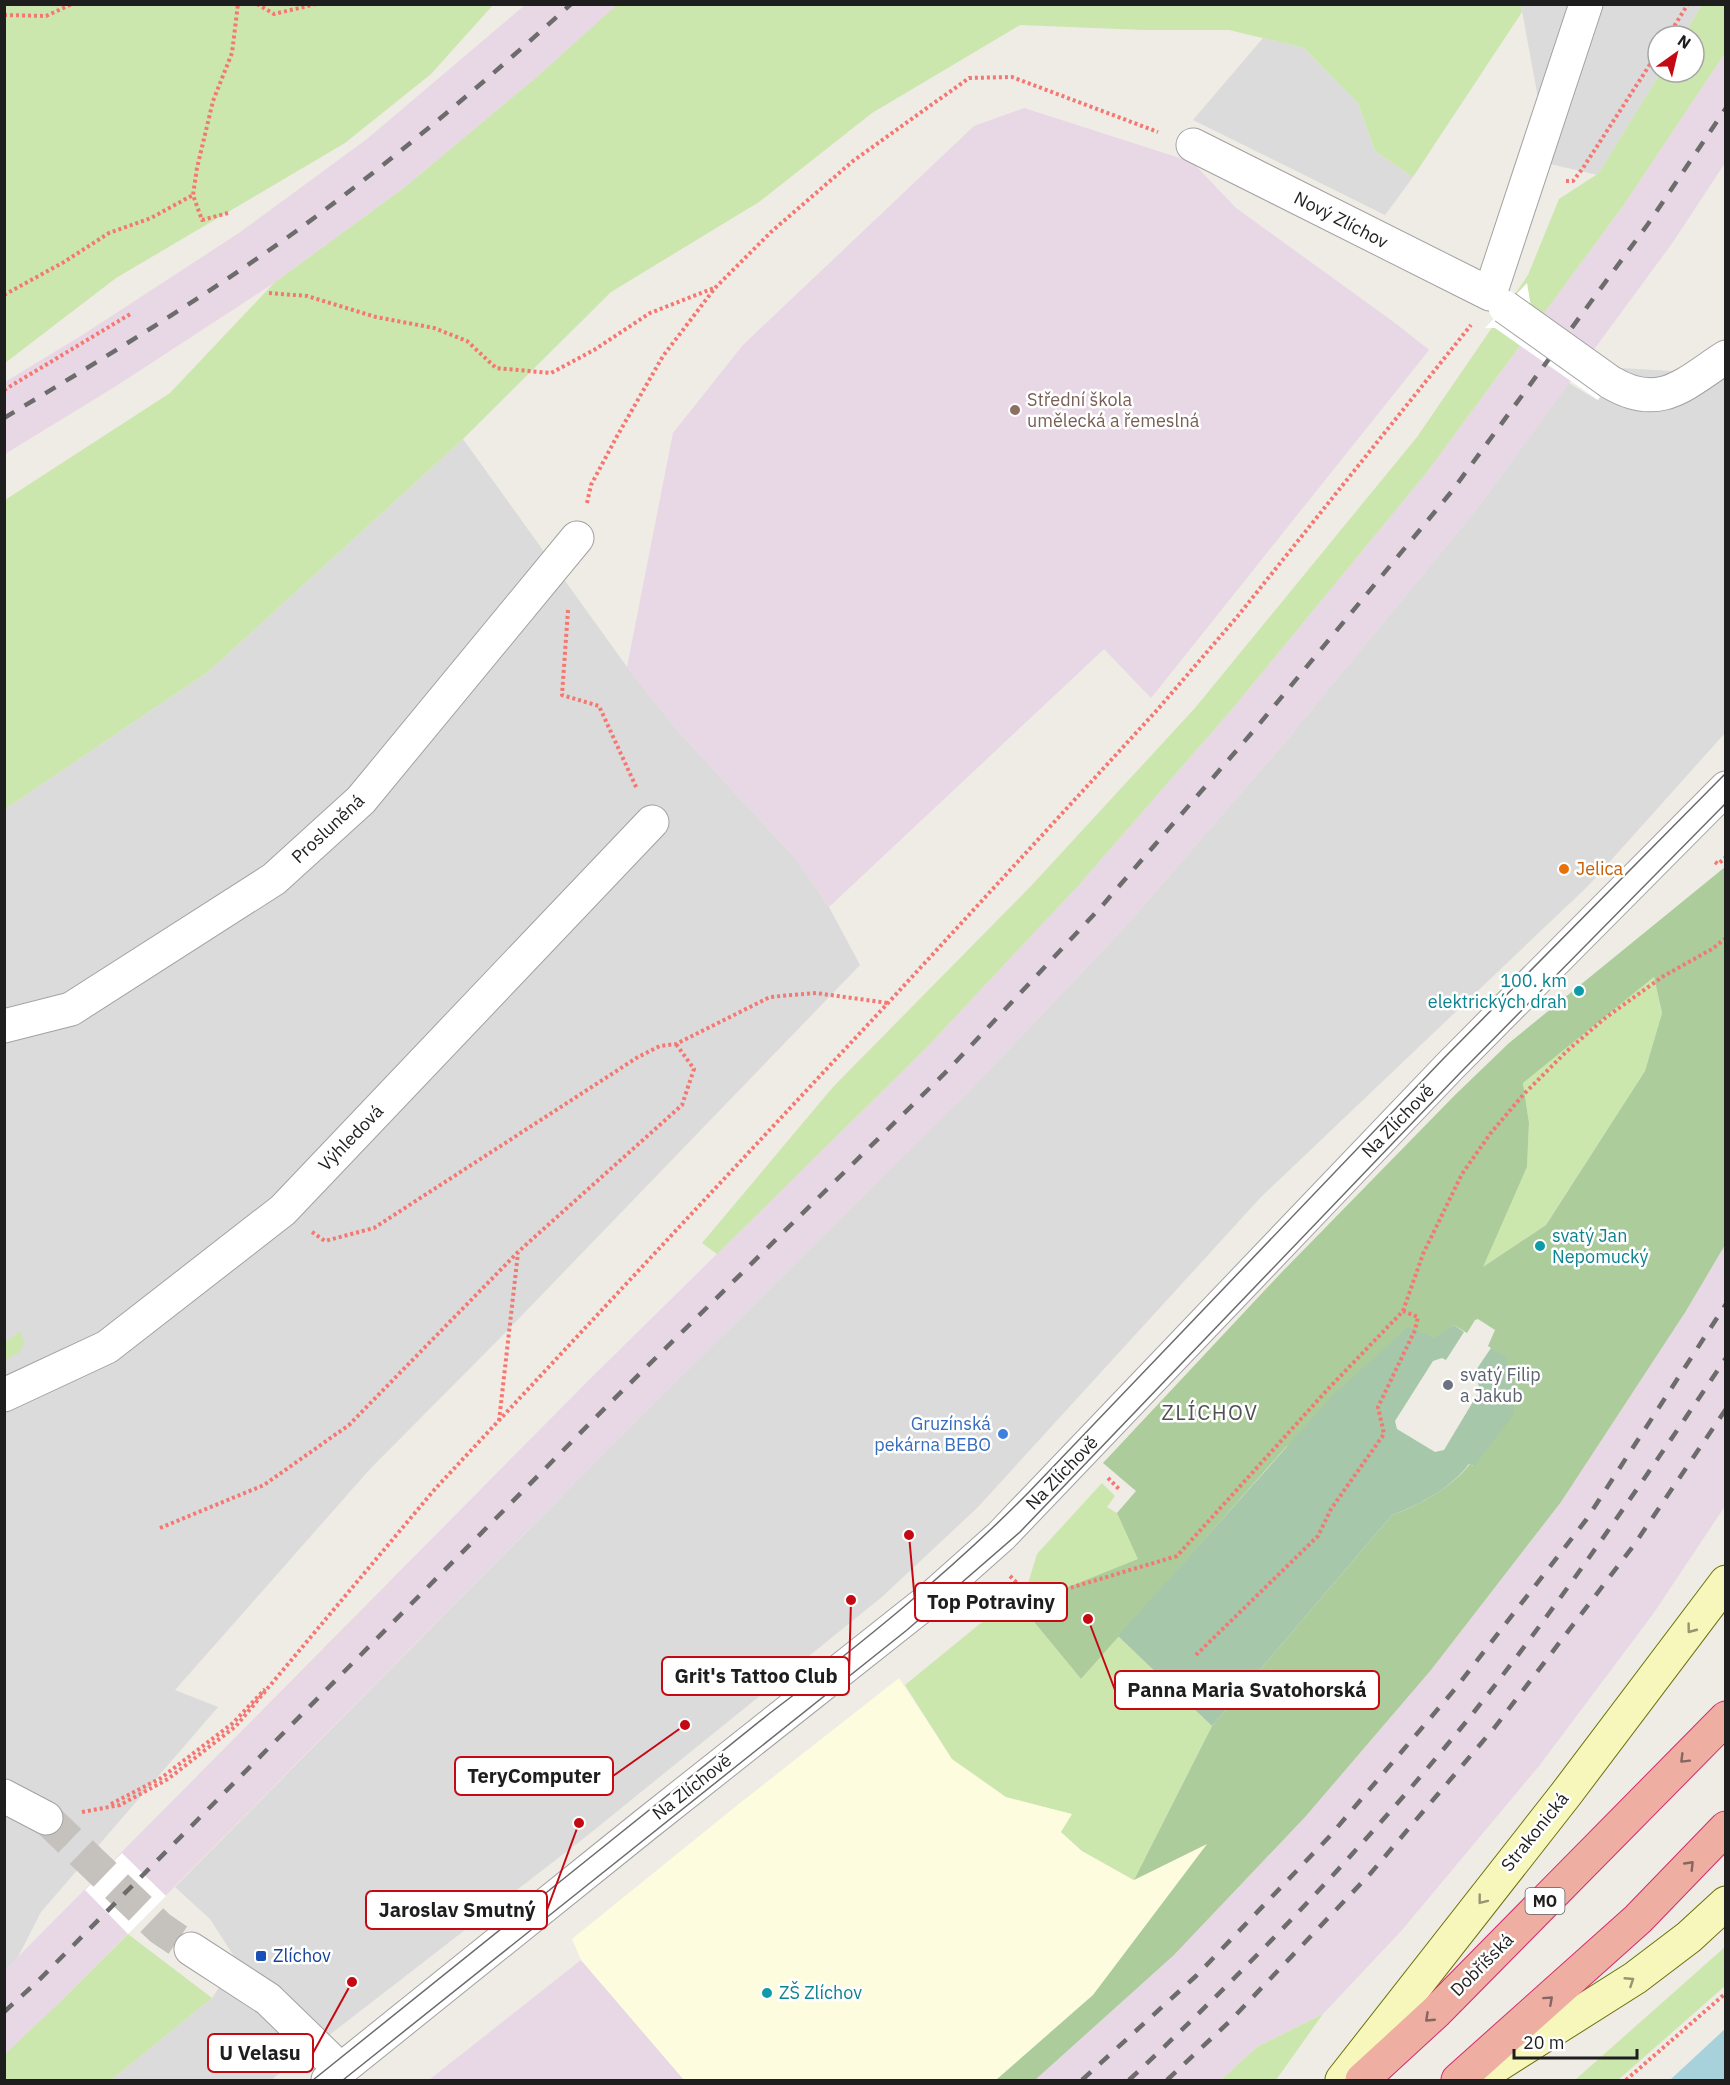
<svg xmlns="http://www.w3.org/2000/svg" width="1730" height="2085" viewBox="0 0 1730 2085" font-family="'IBM Plex Sans',sans-serif">
<style>
.residential{fill:#dcdbdb}
.industrial{fill:#e8d7e5}
.education{fill:#fefcdf}
.grass{fill:#cce7ad}
.forest{fill:#accc9b;fill-rule:evenodd}
.cemetery{fill:#a7c7aa}
.water{fill:#a7d2db}
.pier{fill:#fff}
.lines{fill:none;stroke-linecap:round;stroke-linejoin:round}
.minor-tunnel{stroke:#c5c2bd;stroke-width:33;stroke-dasharray:33 16;stroke-linecap:butt}
.minor-casing{stroke:#a2a2a2;stroke-width:35}
.tertiary-casing{stroke:#a2a2a2;stroke-width:35}
.secondary-casing{stroke:#6b710a;stroke-width:35}
.trunk-casing{stroke:#d32c6e;stroke-width:35}
.path{stroke:#f47871;stroke-width:4;stroke-dasharray:3 3;stroke-linecap:butt}
.minor{stroke:#fff;stroke-width:33}
.tertiary{stroke:#fff;stroke-width:33}
.secondary{stroke:#f7f7bb;stroke-width:33}
.trunk{stroke:#eeafa2;stroke-width:33}
.tram{stroke:#6c6c6c;stroke-width:1.5}
.rail{stroke:#6c6c6c;stroke-width:4.5;stroke-dasharray:12 12;stroke-linecap:butt}
.minor-bridge-casing{stroke:#a2a2a2;stroke-width:35;stroke-linecap:butt}
.minor-bridge{stroke:#fff;stroke-width:33}
.oneway{stroke:#959574}
.oneway2{stroke:#866660}
.education-dot{fill:#8d6e63;stroke:#fff;stroke-width:2}
.food-dot{fill:#e8710a;stroke:#fff;stroke-width:2}
.culture-dot{fill:#0f9aa8;stroke:#fff;stroke-width:2}
.worship-dot{fill:#6b7280;stroke:#fff;stroke-width:2}
.shop-dot{fill:#3f7fe0;stroke:#fff;stroke-width:2}
.transit-dot{fill:#1a4fb4;stroke:#fff;stroke-width:2}
.labels{text-anchor:middle;stroke-width:5;stroke-linejoin:round;paint-order:stroke}
.shield{fill:#fff;stroke:#626262;stroke-width:1.5}
.shield-label{font-size:16px;font-weight:bold;fill:#1e1e1e}
.street-label{font-size:18px;fill:#1e1e1e;stroke:#fff}
.education-label{font-size:18px;fill:#785e54;stroke:#fff;text-anchor:start}
.food-label{font-size:18px;fill:#c56008;stroke:#fff;text-anchor:start}
.culture-label{font-size:18px;fill:#0d838f;stroke:#fff;text-anchor:start}
.worship-label{font-size:18px;fill:#5b616d;stroke:#fff;text-anchor:start}
.shop-label{font-size:18px;fill:#366cbe;stroke:#fff;text-anchor:end}
.transit-label{font-size:18px;fill:#164399;stroke:#fff;text-anchor:start}
.quarter-label{font-size:21px;letter-spacing:1.5px;fill:#515151;stroke:#fff}
.leader{fill:none;stroke:#c40912;stroke-width:2}
.callout-dot{fill:#c40912;stroke:#fff;stroke-width:2}
.callout{fill:#fff;stroke:#c40912;stroke-width:2}
.callout-label{font-size:20px;text-anchor:middle;font-weight:bold;fill:#1e1e1e}
</style>
<rect width="100%" height="100%" fill="#efebe5"/>
<!-- residential -->
<g class="residential">
<path d="M1521,5H1702L1683,36H1658V72H1661L1598,175L1550,164Z"/>
<path d="M1263,38L1304,48L1358,103L1375,151L1413,177L1385,215L1193,120Z"/>
<path d="M1619,368L1725,374V733L1588,886L1261,1197L978,1507L883,1596L588,1835L271,2080H111L212,1998L237,1961L210,1919L175,1887L626,1431L971,1089L1124,928L1280,748L1476,510L1569,383L1597,400Z"/>
<path d="M463,439L627,667L677,730L796,859L829,907L860,965L501,1337L370,1469L175,1690L218,1707L41,1912L17,1959L5,1970V809L208,672Z"/>
</g>
<!-- industrial -->
<g class="industrial">
<path d="M525,5H618L539,75L405,187L274,283L116,386L5,454V382L84,334L239,233L367,139Z"/>
<path d="M1725,53V163L1673,242L1476,510L1280,748L1124,928L971,1089L626,1431L59,2003L5,2054V1970L588,1381L927,1047L1078,886L1233,708L1427,472L1623,206Z"/>
<path d="M1024,108L1192,162L1236,208L1395,323L1429,350L1151,698L1104,649L829,907L796,859L677,730L627,667L673,433L743,345L974,126Z"/>
<path d="M1725,1245V1506L1653,1614L1539,1766L1402,1930L1323,2014L1257,2047L1221,2080H1035L1174,1955L1306,1816L1431,1670L1561,1502L1686,1311Z"/>
<path d="M581,1960L684,2080H429Z"/>
</g>
<!-- education -->
<path class="education" d="M899,1678L952,1759L1006,1797L1073,1814L1061,1832L1082,1851L1133,1880L1209,1843L1093,1995L996,2080H684L581,1960L572,1939L740,1803Z"/>
<!-- grass -->
<g class="grass">
<path d="M5,4H493V5L431,74L345,143L116,278L5,363Z"/>
<path d="M618,4H1521L1522,12L1413,177L1375,151L1358,103L1304,48L1229,30H1144L1020,25L872,113L759,202L611,292L463,439L208,672L5,809V500L170,393L274,283L405,187L539,75Z"/>
<path d="M1702,5H1725V53L1623,206L1427,472L1233,708L1078,886L927,1047L717,1254L702,1243L833,1087L1031,886L1195,708L1417,437L1528,275L1559,199L1599,173L1661,72H1694V36H1683Z"/>
<path d="M1654,977L1662,1013L1645,1071L1546,1225L1482,1268L1527,1167L1529,1123L1523,1083Z"/>
<path d="M20,1331L24,1342L20,1352L5,1360V1343Z"/>
<path d="M1102,1483L1115,1496L1107,1507L1117,1513L1139,1559L1021,1606L1081,1679L1118,1636L1212,1726L1134,1880L1082,1851L1061,1832L1072,1814L1006,1797L952,1759L905,1685L998,1609L1021,1606L1037,1554Z"/>
<path d="M128,1934L212,1998L111,2080H5V2054L59,2003Z"/>
<path d="M1725,1947V1986L1618,2080H1575Z"/>
<path d="M1323,2014L1276,2080H1221L1257,2047Z"/>
</g>
<!-- forest -->
<path class="forest" d="M1725,867V1245L1686,1311L1561,1502L1431,1670L1306,1816L1174,1955L1035,2080H996L1093,1995L1207,1844L1134,1880L1212,1726L1392,1515C1420,1505 1452,1487 1470,1464L1473,1466L1508,1376L1491,1348L1488,1346L1495,1330L1478,1319L1475,1320L1467,1333L1454,1325L1286,1447L1081,1679L1021,1606L1138,1559L1117,1513L1136,1491L1103,1463L1281,1273L1455,1095L1509,1043ZM1654,977L1662,1013L1645,1071L1546,1225L1483,1267L1527,1167L1529,1123L1523,1083Z"/>
<!-- cemetery -->
<path class="cemetery" d="M1454,1325L1464,1332L1446,1360L1442,1358L1433,1361L1395,1421L1397,1429L1435,1452L1444,1450L1480,1390L1477,1380L1472,1376L1491,1348L1506,1357L1508,1375L1514,1377V1414L1474,1466L1469,1464C1451,1488 1421,1504 1392,1515L1212,1726L1118,1636L1333,1395L1408,1327L1434,1338Z"/>
<!-- water -->
<path class="water" d="M1725,2029V2080H1670Z"/>
<!-- pier -->
<g class="pier">
<path d="M1527,283L1531,307L1619,368L1598,400L1495,328H1485Z"/>
<path d="M122,1853L166,1896L128,1934L85,1890Z"/>
</g>
<g class="lines">
<!-- minor-tunnel -->
<path class="minor-tunnel" d="M46,1818L160,1928L191,1949"/>
<defs>
<g id="minor">
<path d="M1193,145L1490,294L1586,4"/>
<path d="M1610,382C1660,412 1684,384 1726,357"/>
<path d="M4,1026L71,1009L274,879L361,800L577,538"/>
<path d="M4,1395L107,1347L283,1210L652,822"/>
<path d="M4,1796L46,1818"/>
<path d="M191,1949L268,1999L341,2070"/>
</g>
<path id="tertiary" d="M328,2080L645,1825L929,1600L1001,1536L1451,1065L1726,788"/>
<g id="secondary">
<path d="M1342,2080L1566,1794L1726,1582"/>
<path d="M1474,2080L1635,1978L1689,1937L1726,1903"/>
</g>
<g id="trunk">
<path d="M1362,2080L1437,2011L1726,1718"/>
<path d="M1458,2080L1638,1919L1726,1828"/>
</g>
</defs>
<!-- minor casing -->
<use href="#minor" class="minor-casing"/>
<!-- tertiary casing -->
<use href="#tertiary" class="tertiary-casing"/>
<!-- secondary casing -->
<use href="#secondary" class="secondary-casing"/>
<!-- trunk casing -->
<use href="#trunk" class="trunk-casing"/>
<!-- path -->
<g class="path">
<path d="M257,4L274,14L316,4"/>
<path d="M4,15L46,16L72,4"/>
<path d="M1668,36L1688,4"/>
<path d="M1566,181H1573L1583,168L1658,52"/>
<path d="M228,213L202,220L193,195L197,168L213,101L232,53L238,4"/>
<path d="M269,293L307,296L376,317L434,328L467,341L496,368L551,373L594,350L650,313L714,288"/>
<path d="M4,295L64,262L109,233L151,218L193,195"/>
<path d="M4,390L132,313"/>
<path d="M587,503L591,485L616,438L663,356L715,288L771,232L853,161L969,78L1012,77L1158,132"/>
<path d="M568,610L562,695L599,706L637,789"/>
<path d="M1715,862L1718,864L1726,857"/>
<path d="M312,1232L325,1241L374,1228L638,1057L660,1046L676,1044L770,997L816,993L888,1003"/>
<path d="M1403,1311L1423,1254L1462,1174L1490,1134L1523,1095L1567,1051L1604,1019L1662,977L1712,949L1726,938"/>
<path d="M499,1421L518,1253"/>
<path d="M1108,1478L1120,1490"/>
<path d="M160,1528L264,1485L349,1425L518,1252L682,1105L694,1069L676,1044"/>
<path d="M1010,1576L1033,1599L1177,1556L1328,1389L1403,1311L1418,1317L1415,1330L1378,1407L1384,1434L1331,1509L1318,1536L1194,1657"/>
<path d="M111,1804L161,1778L233,1723L265,1689"/>
<path d="M82,1812L120,1805L168,1779L236,1726L435,1489L888,1003L1158,709L1237,617L1471,325"/>
<path d="M1626,2080L1726,1993"/>
</g>
<!-- minor -->
<use href="#minor" class="minor"/>
<!-- tertiary -->
<use href="#tertiary" class="tertiary"/>
<!-- secondary -->
<use href="#secondary" class="secondary"/>
<!-- trunk -->
<use href="#trunk" class="trunk"/>
<!-- tram -->
<g class="tram">
<path d="M313,2080L770,1713C861,1644 949,1573 1029,1492L1444,1058L1726,773"/>
<path d="M343,2080L907,1630L1020,1532L1461,1072L1726,803"/>
</g>
<!-- rail -->
<g class="rail">
<path d="M4,418C103,359 201,299 295,232C391,162 483,84 571,4"/>
<path d="M4,2012L38,1981L610,1403L950,1068L1101,907L1256,728L1452,491L1648,224L1726,108"/>
<path d="M1082,2080L1196,1976L1329,1837L1455,1689L1586,1520L1726,1304"/>
<path d="M1129,2080C1252,1965 1368,1843 1474,1712C1564,1598 1645,1478 1726,1358"/>
<path d="M1167,2080L1230,2021L1370,1874L1495,1727L1634,1545L1726,1409"/>
</g>
<defs>
<path id="minor-bridge" d="M1505,307L1610,382"/>
</defs>
<!-- minor-bridge casing -->
<use href="#minor-bridge" class="minor-bridge-casing"/>
<!-- minor-bridge -->
<use href="#minor-bridge" class="minor-bridge"/>
</g>
<!-- one-way arrows -->
<defs><path id="oneway-chevron" d="M-2-3.5L2.5 0L-2 3.5" fill="none" stroke-width="1.6" stroke-linecap="round" stroke-linejoin="round" transform="scale(1.5)"/></defs>
<g class="oneway">
<use href="#oneway-chevron" transform="translate(1691 1629) rotate(127)"/>
<use href="#oneway-chevron" transform="translate(1482 1900) rotate(128)"/>
<use href="#oneway-chevron" transform="translate(1630 1981) rotate(-33)"/>
</g>
<g class="oneway2">
<use href="#oneway-chevron" transform="translate(1684 1759) rotate(135)"/>
<use href="#oneway-chevron" transform="translate(1690 1865) rotate(-46)"/>
<use href="#oneway-chevron" transform="translate(1549 2000) rotate(-42)"/>
<use href="#oneway-chevron" transform="translate(1429 2018) rotate(137)"/>
</g>
<!-- markers -->
<circle class="education-dot" cx="1015" cy="410" r="6"/>
<circle class="food-dot" cx="1564" cy="869" r="6"/>
<g class="culture-dot">
<circle cx="1579" cy="991" r="6"/>
<circle cx="1540" cy="1246" r="6"/>
<circle cx="767" cy="1993" r="6"/>
</g>
<circle class="worship-dot" cx="1448" cy="1385" r="6"/>
<circle class="shop-dot" cx="1003" cy="1434" r="6"/>
<rect class="transit-dot" x="255" y="1950" width="12" height="12" rx="3"/>
<g class="labels">
<!-- shield labels -->
<rect class="shield" x="1525.5" y="1888" width="39" height="26" rx="4.5"/>
<g class="shield-label">
<text x="1545" y="1907">MO</text>
</g>
<!-- street labels -->
<g class="street-label">
<text transform="translate(1341 220) rotate(27)" y="6">Nový Zlíchov</text>
<text transform="translate(328 829) rotate(-43)" y="6">Prosluněná</text>
<text transform="translate(1398 1121) rotate(-46)" y="6">Na Zlíchově</text>
<text transform="translate(351 1138) rotate(-46)" y="6">Výhledová</text>
<text transform="translate(1062 1473) rotate(-46)" y="6">Na Zlíchově</text>
<text transform="translate(692 1787) rotate(-38)" y="6">Na Zlíchově</text>
<text transform="translate(1535 1832) rotate(-51)" y="6">Strakonická</text>
<text transform="translate(1482 1965) rotate(-45)" y="6">Dobříšská</text>
</g>
<!-- education labels -->
<g class="education-label">
<text x="1027" y="406">Střední škola<tspan x="1027" dy="21">umělecká a řemeslná</tspan></text>
</g>
<!-- food labels -->
<g class="food-label">
<text x="1576" y="875">Jelica</text>
</g>
<!-- culture labels -->
<g class="culture-label">
<text x="1567" y="987" text-anchor="end">100. km<tspan x="1567" dy="21">elektrických drah</tspan></text>
<text x="1552" y="1242">svatý Jan<tspan x="1552" dy="21">Nepomucký</tspan></text>
<text x="779" y="1999">ZŠ Zlíchov</text>
</g>
<!-- worship labels -->
<g class="worship-label">
<text x="1460" y="1381">svatý Filip<tspan x="1460" dy="21">a Jakub</tspan></text>
</g>
<!-- shop labels -->
<g class="shop-label">
<text x="991" y="1430">Gruzínská<tspan x="991" dy="21">pekárna BEBO</tspan></text>
</g>
<!-- transit labels -->
<g class="transit-label">
<text x="273" y="1962">Zlíchov</text>
</g>
<!-- quarter labels -->
<g class="quarter-label">
<text x="1210" y="1420">ZLÍCHOV</text>
</g>
</g>
<!-- callouts -->
<path class="leader" d="M909 1535L915 1602M851 1600L849 1676M1088 1619L1115 1690M685 1725L613 1776M579 1823L547 1910M352 1982L313 2053"/>
<g class="callout-dot">
<circle cx="909" cy="1535" r="6"/>
<circle cx="851" cy="1600" r="6"/>
<circle cx="1088" cy="1619" r="6"/>
<circle cx="685" cy="1725" r="6"/>
<circle cx="579" cy="1823" r="6"/>
<circle cx="352" cy="1982" r="6"/>
</g>
<g class="callout">
<rect x="915" y="1583" width="152" height="38" rx="6"/>
<rect x="662" y="1657" width="187" height="38" rx="6"/>
<rect x="1115" y="1671" width="264" height="38" rx="6"/>
<rect x="455" y="1757" width="158" height="38" rx="6"/>
<rect x="366" y="1891" width="181" height="38" rx="6"/>
<rect x="208" y="2034" width="105" height="38" rx="6"/>
</g>
<g class="callout-label">
<text x="991" y="1609">Top Potraviny</text>
<text x="756" y="1683">Grit's Tattoo Club</text>
<text x="1247" y="1697">Panna Maria Svatohorská</text>
<text x="534" y="1783">TeryComputer</text>
<text x="457" y="1917">Jaroslav Smutný</text>
<text x="260" y="2060">U Velasu</text>
</g>
<!-- border -->
<rect width="1730" height="2085" fill="none" stroke="#1e1e1e" stroke-width="12"/>
<!-- north arrow -->
<g transform="translate(1676 54) rotate(34)"><circle r="28" fill="#ffffff" stroke="#a5a5a5" stroke-width="1.5"/>
<path d="M0-4.5L10 22L0 15L-10 22Z" fill="#c40912"/>
<text y="-9" font-size="16" font-weight="bold" text-anchor="middle" fill="#1e1e1e">N</text>
</g>
<!-- scale -->
<path d="M1514 2049v9h123v-9" fill="none" stroke="#1e1e1e" stroke-width="3"/>
<text x="1523" y="2049" font-size="18" fill="#1e1e1e" stroke="#ffffff" stroke-width="4.5" paint-order="stroke">20 m</text>
</svg>
